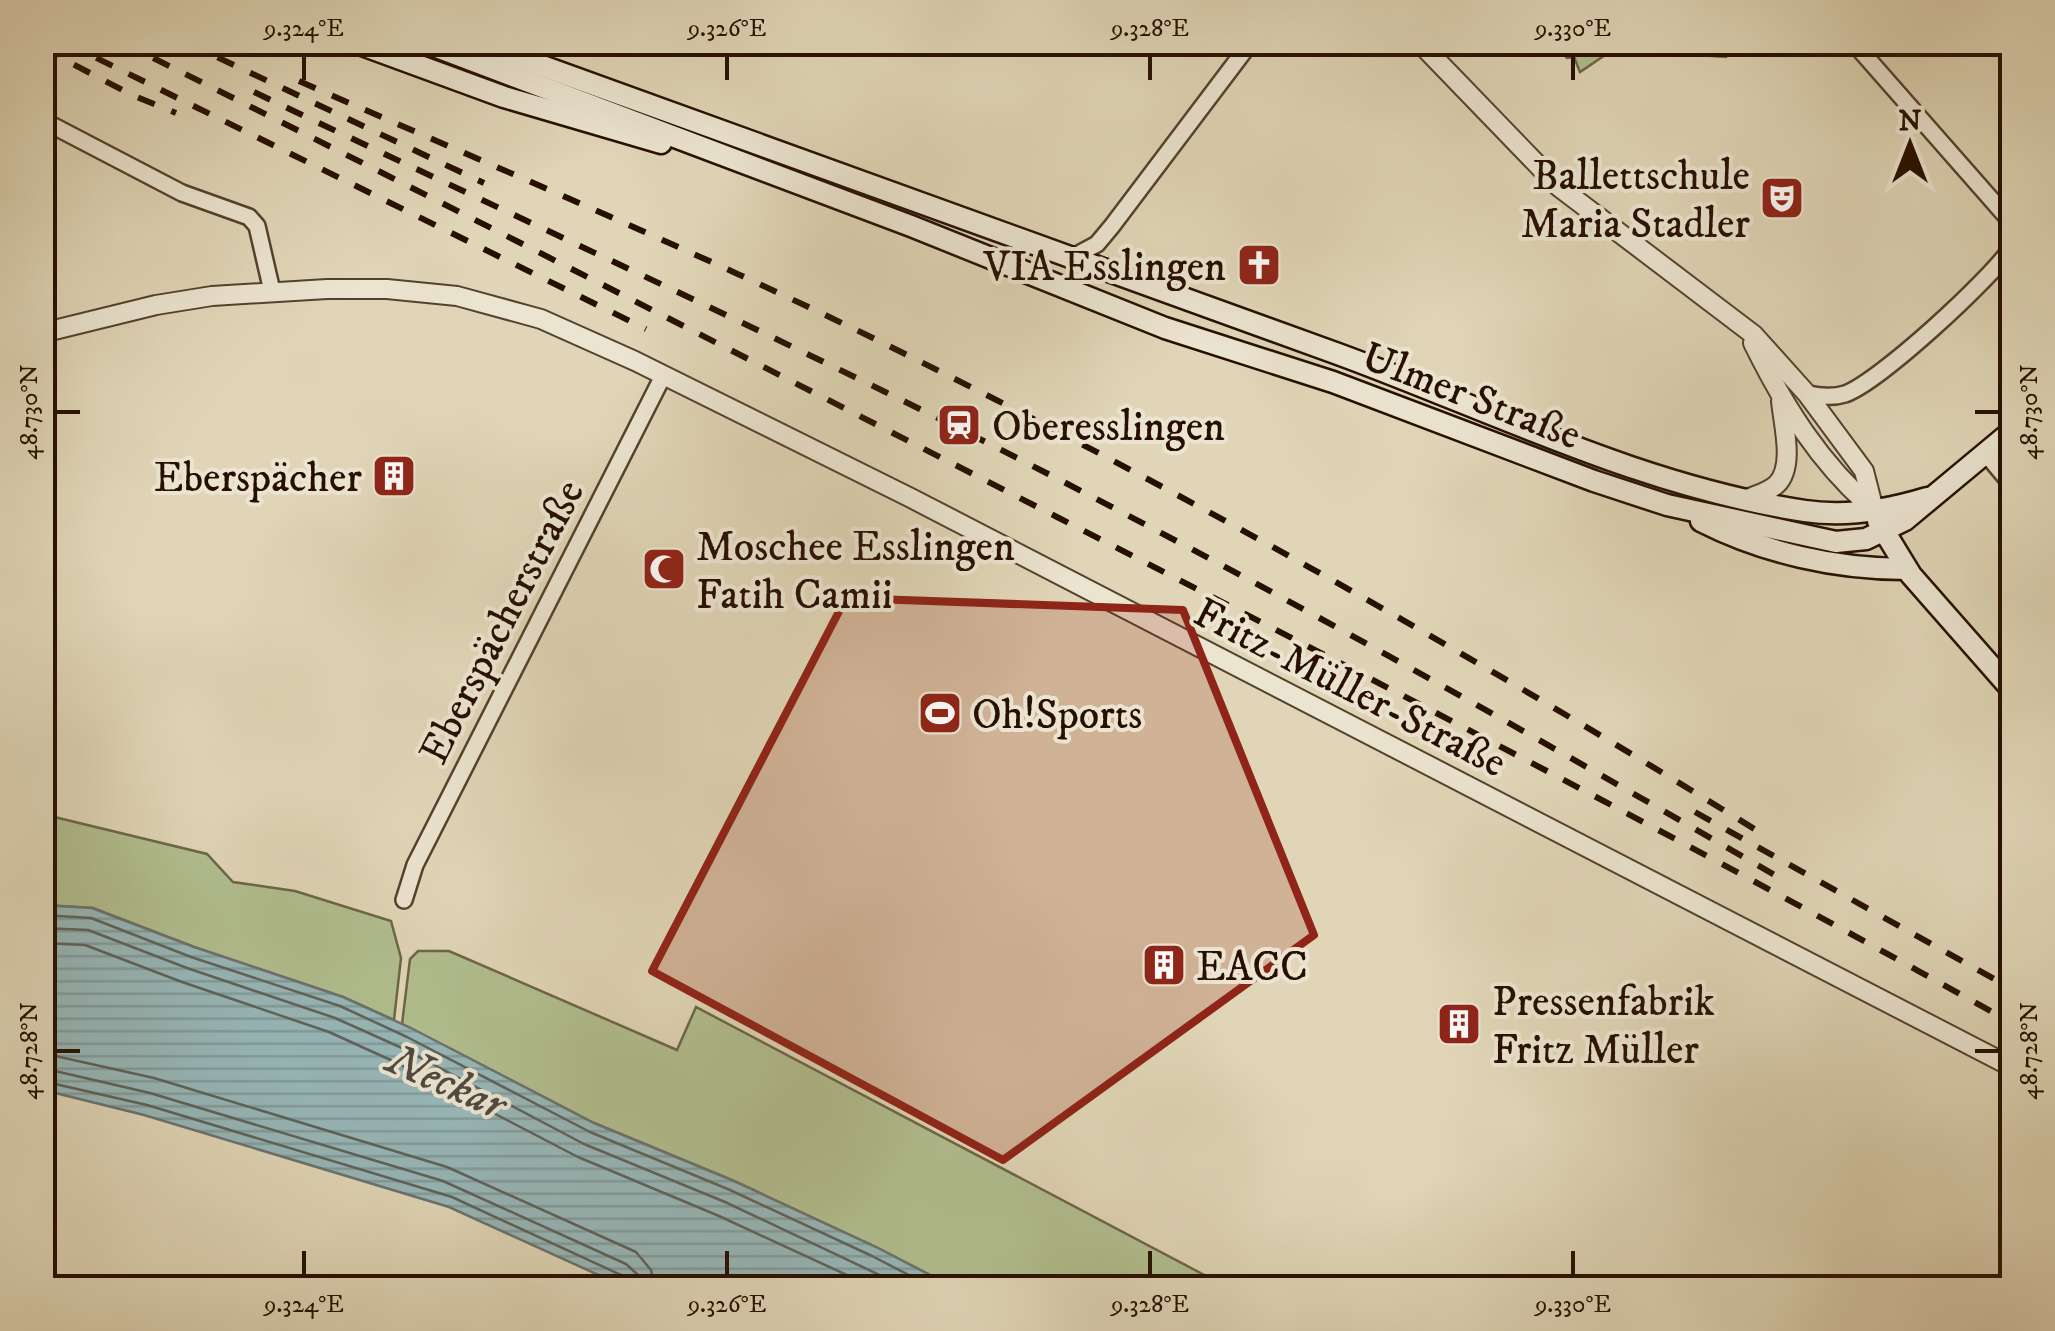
<svg xmlns="http://www.w3.org/2000/svg" width="2055" height="1331" viewBox="0 0 2055 1331" font-family="'IM FELL DW Pica',serif">
<style>
.park{fill:#b1be8f;stroke:#6c6648;stroke-width:2.5}
.water{fill:url(#water-rules);stroke:#6a746f;stroke-width:2.5}
.lines{fill:none;stroke-linecap:round;stroke-linejoin:round}
.shore{stroke:#5e635c;stroke-width:2.5}
.minor-casing{stroke:#54412e;stroke-width:20}
.tertiary-casing{stroke:#54412e;stroke-width:22}
.secondary-casing{stroke:#260f01;stroke-width:25}
.minor{stroke:#ebe4d0;stroke-width:15}
.tertiary{stroke:#ebe4d0;stroke-width:18}
.secondary{stroke:#ebe4d0;stroke-width:20}
.rail{stroke:#260f01;stroke-width:6;stroke-dasharray:18 18;stroke-linecap:butt}
.marked{fill:#8f2418;fill-opacity:0.2;stroke:#8f2418;stroke-width:8;stroke-linejoin:round}
.ticks{fill:none;stroke:#260f01;stroke-width:4}
.labels{text-anchor:middle;stroke-width:8;stroke-linejoin:round;paint-order:stroke}
.poi-label{font-size:42px;fill:#260f01;stroke:#ebe4d0;text-anchor:start}
.street-label{font-size:42px;fill:#260f01;stroke:#ebe4d0}
.water-label{font-size:45px;font-style:italic;fill:#4e4a41;stroke:#ebe4d0}
.neatline{fill:none;stroke:#260f01;stroke-width:4}
.ticks-label{font-size:25px;text-anchor:middle;fill:#260f01}
</style>
<defs>
<pattern id="water-rules" width="6" height="5" patternUnits="userSpaceOnUse" patternTransform="scale(2.5)"><rect width="6" height="5" fill="#97b7b8"/><path d="M0 2.5h6" fill="none" stroke="#829c9c"/></pattern>
</defs>
<rect width="100%" height="100%" fill="#e0d6b7"/>
<filter id="stains"><feTurbulence type="fractalNoise" baseFrequency=".002" numOctaves="4"/><feColorMatrix values="0 0 0 0 .2 0 0 0 0 .09 0 0 0 0 .02 0 0 0 .5 -.17"/></filter>
<radialGradient id="worn" r=".72"><stop offset=".6" stop-color="#630" stop-opacity="0"/><stop offset="1" stop-color="#630" stop-opacity=".3"/></radialGradient>
<!-- park -->
<g class="park">
<path d="M1553,43H1742L1726,57L1614,49L1580,72L1574,57L1567,58Z"/>
<path d="M42,814L207,854L233,882L295,891L391,921L401,958L394,1020L343,997L194,947L93,908L43,905Z"/>
<path d="M418,951H449L677,1050L696,1007L1229,1288H955L876,1247L734,1181L594,1123L402,1024L410,959Z"/>
</g>
<!-- water -->
<path class="water" d="M43,905L92,908L194,947L343,997L411,1028L594,1123L734,1181L876,1247L955,1288H627L449,1207L144,1115L43,1090Z"/>
<g class="lines">
<!-- shore -->
<g class="shore">
<path d="M42,915L91,918L191,957L340,1006L407,1037L590,1132L730,1190L872,1256L934,1288"/>
<path d="M42,928L88,930L187,968L335,1018L402,1048L584,1144L725,1202L907,1288"/>
<path d="M42,943L85,945L182,982L329,1032L395,1062L578,1157L719,1216L875,1288"/>
<path d="M42,1053L154,1078L447,1167L636,1252L651,1270L655,1288"/>
<path d="M42,1068L150,1093L443,1181L626,1264L637,1274L640,1288"/>
<path d="M42,1081L147,1105L452,1197L621,1275L626,1281L627,1288"/>
</g>
<defs>
<g id="minor">
<path d="M1853,42L2012,223"/>
<path d="M42,120L182,193L249,217L257,226L272,291"/>
<path d="M1071,258L1097,244L1112,226L1251,42"/>
<path d="M1807,394C1820,396 1832,398 1845,394C1879,382 1991,279 2012,247"/>
<path d="M1986,454L2012,485"/>
<path d="M404,900L415,865L663,376"/>
</g>
<g id="tertiary">
<path d="M1419,42L1559,187L1754,335L1807,394L1864,471L1874,510"/>
<path d="M42,333L156,305L212,296L327,289H387L457,296L541,319L635,361L911,498L2012,1067"/>
<path d="M1753,343C1784,406 1820,464 1874,510"/>
<path d="M1747,499C1756,495 1769,492 1777,484C1795,466 1783,424 1781,401"/>
</g>
<g id="secondary">
<path d="M354,42L504,97L661,143"/>
<path d="M423,42L911,226L1165,328L1333,382L1594,481L1667,505L1836,542L1866,539L1905,520L2012,431"/>
<path d="M476,42C764,146 1052,249 1338,354C1491,410 1643,487 1805,511C1845,517 1888,510 1927,498"/>
<path d="M42,48L46,42"/>
<path d="M1701,521C1764,553 1836,569 1906,569"/>
<path d="M1878,521L1911,575L2012,690"/>
</g>
</defs>
<!-- minor casing -->
<use href="#minor" class="minor-casing"/>
<!-- tertiary casing -->
<use href="#tertiary" class="tertiary-casing"/>
<!-- secondary casing -->
<use href="#secondary" class="secondary-casing"/>
<!-- minor -->
<use href="#minor" class="minor"/>
<!-- tertiary -->
<use href="#tertiary" class="tertiary"/>
<!-- secondary -->
<use href="#secondary" class="secondary"/>
<!-- rail -->
<g class="rail">
<path d="M64,42L646,329"/>
<path d="M121,42C435,198 746,358 1057,517C1378,682 1698,847 2012,1023"/>
<path d="M185,42L484,183"/>
<path d="M42,48L132,95L176,113"/>
<path d="M299,81C497,168 697,251 891,347C1192,496 1483,661 1769,838"/>
<path d="M254,92C484,202 717,308 946,422C1229,564 1504,718 1778,877"/>
<path d="M1695,812L2012,989"/>
</g>
</g>
<!-- marked area -->
<path class="marked" d="M846,598L1183,610L1314,935L1003,1160L652,971Z"/>
<!-- ticks -->
<path class="ticks" d="M304,55V80M727,55V80M1150,55V80M1573,55V80M55,412H80M1975,412H2000M55,1051H80M1975,1051H2000M304,1251V1276M727,1251V1276M1150,1251V1276M1573,1251V1276"/>
<!-- icons -->
<defs>
<symbol id="theatre-square" viewBox="-11 -11 22 22"><rect x="-9" y="-9" width="18" height="18" rx="4" fill="#8f2418" stroke="#ebe4d0"/><path d="M-5-5.5Q0-4 5-5.5V0Q5 5 0 6Q-5 5-5 0ZM-3.3-2.5H-1v1.5H-3.3ZM1-2.5H3.3v1.5H1ZM-2.8 1Q0 5.5 2.8 1Z" fill="#fff"/></symbol>
<symbol id="church-square" viewBox="-11 -11 22 22"><rect x="-9" y="-9" width="18" height="18" rx="4" fill="#8f2418" stroke="#ebe4d0"/><path d="M-1.2-6h2.4v3.5h3.3v2.4h-3.3V6h-2.4V-.1h-3.3v-2.4h3.3Z" fill="#fff"/></symbol>
<symbol id="station-square" viewBox="-11 -11 22 22"><rect x="-9" y="-9" width="18" height="18" rx="4" fill="#8f2418" stroke="#ebe4d0"/><path d="M-3-6H3Q5-6 5-4V2Q5 4 3 4L4.5 6H3L1.5 4h-3L-3 6H-4.5L-3 4Q-5 4-5 2V-4Q-5-6-3-6ZM-3.5-4v3h7v-3ZM-3.5 1v1.5H-2V1ZM2 1v1.5H3.5V1Z" fill="#fff"/></symbol>
<symbol id="building-square" viewBox="-11 -11 22 22"><rect x="-9" y="-9" width="18" height="18" rx="4" fill="#8f2418" stroke="#ebe4d0"/><path d="M-4-6H4V6H1V3H-1V6H-4ZM-2.5-4.3h1.7v1.8h-1.7ZM.8-4.3h1.7v1.8H.8ZM-2.5-1h1.7V.8h-1.7ZM.8-1h1.7V.8H.8Z" fill="#fff"/></symbol>
<symbol id="mosque-square" viewBox="-11 -11 22 22"><rect x="-9" y="-9" width="18" height="18" rx="4" fill="#8f2418" stroke="#ebe4d0"/><path d="M3.5-4.9A6 6 0 1 0 3.5 4.9A5 5 0 1 1 3.5-4.9Z" fill="#fff"/></symbol>
<symbol id="stadium-square" viewBox="-11 -11 22 22"><rect x="-9" y="-9" width="18" height="18" rx="4" fill="#8f2418" stroke="#ebe4d0"/><path d="M0-5a6.5 5 0 1 0 0 10a6.5 5 0 1 0 0-10ZM-3.5-1.8h7v3.6h-7Z" fill="#fff"/></symbol>
</defs>
<g fill-rule="evenodd">
<use href="#theatre-square" x="1757" y="173" width="50" height="50"/>
<use href="#church-square" x="1234" y="240" width="50" height="50"/>
<use href="#station-square" x="934" y="400" width="50" height="50"/>
<use href="#building-square" x="369" y="451" width="50" height="50"/>
<use href="#mosque-square" x="639" y="544" width="50" height="50"/>
<use href="#stadium-square" x="915" y="688" width="50" height="50"/>
<use href="#building-square" x="1139" y="940" width="50" height="50"/>
<use href="#building-square" x="1434" y="999" width="50" height="50"/>
</g>
<g class="labels">
<!-- poi labels -->
<g class="poi-label">
<text x="1750" y="189" text-anchor="end">Ballettschule<tspan x="1750" dy="48">Maria Stadler</tspan></text>
<text x="1226" y="280" text-anchor="end">VIA Esslingen</text>
<text x="992" y="440">Oberesslingen</text>
<text x="362" y="491" text-anchor="end">Eberspächer</text>
<text x="696" y="560">Moschee Esslingen<tspan x="696" dy="48">Fatih Camii</tspan></text>
<text x="972" y="728">Oh!Sports</text>
<text x="1196" y="980">EACC</text>
<text x="1492" y="1015">Pressenfabrik<tspan x="1492" dy="48">Fritz Müller</tspan></text>
</g>
<!-- street labels -->
<g class="street-label">
<text transform="translate(1472 394) rotate(21)" y="15">Ulmer Straße</text>
<text transform="translate(500 621) rotate(-63)" y="15">Eberspächerstraße</text>
<text transform="translate(1351 686) rotate(27)" y="15">Fritz-Müller-Straße</text>
</g>
<!-- water labels -->
<g class="water-label">
<text transform="translate(447 1080) rotate(24)" y="16">Neckar</text>
</g>
</g>
<!-- margin -->
<rect width="2055" height="1331" fill="none" stroke="#e0d6b7" stroke-width="110"/>
<!-- north arrow -->
<g transform="translate(1910 145)" stroke="#ebe4d0" stroke-width="8" paint-order="stroke">
<path d="M0-8L18 38L0 25L-18 38Z" fill="#260f01"/>
<text y="-15" font-size="28" font-weight="bold" text-anchor="middle" fill="#260f01">N</text>
</g>
<rect x="55" y="55" width="1945" height="1221" class="neatline"/>
<g class="ticks-label">
<text x="304" y="36">9.324°E</text>
<text x="727" y="36">9.326°E</text>
<text x="1150" y="36">9.328°E</text>
<text x="1573" y="36">9.330°E</text>
<text transform="translate(28 412) rotate(-90)" y="9">48.730°N</text>
<text transform="translate(2028 412) rotate(-90)" y="9">48.730°N</text>
<text transform="translate(28 1051) rotate(-90)" y="9">48.728°N</text>
<text transform="translate(2028 1051) rotate(-90)" y="9">48.728°N</text>
<text x="304" y="1312">9.324°E</text>
<text x="727" y="1312">9.326°E</text>
<text x="1150" y="1312">9.328°E</text>
<text x="1573" y="1312">9.330°E</text>
</g>
<rect width="100%" height="100%" filter="url(#stains)"/>
<rect width="100%" height="100%" fill="url(#worn)"/>
</svg>
